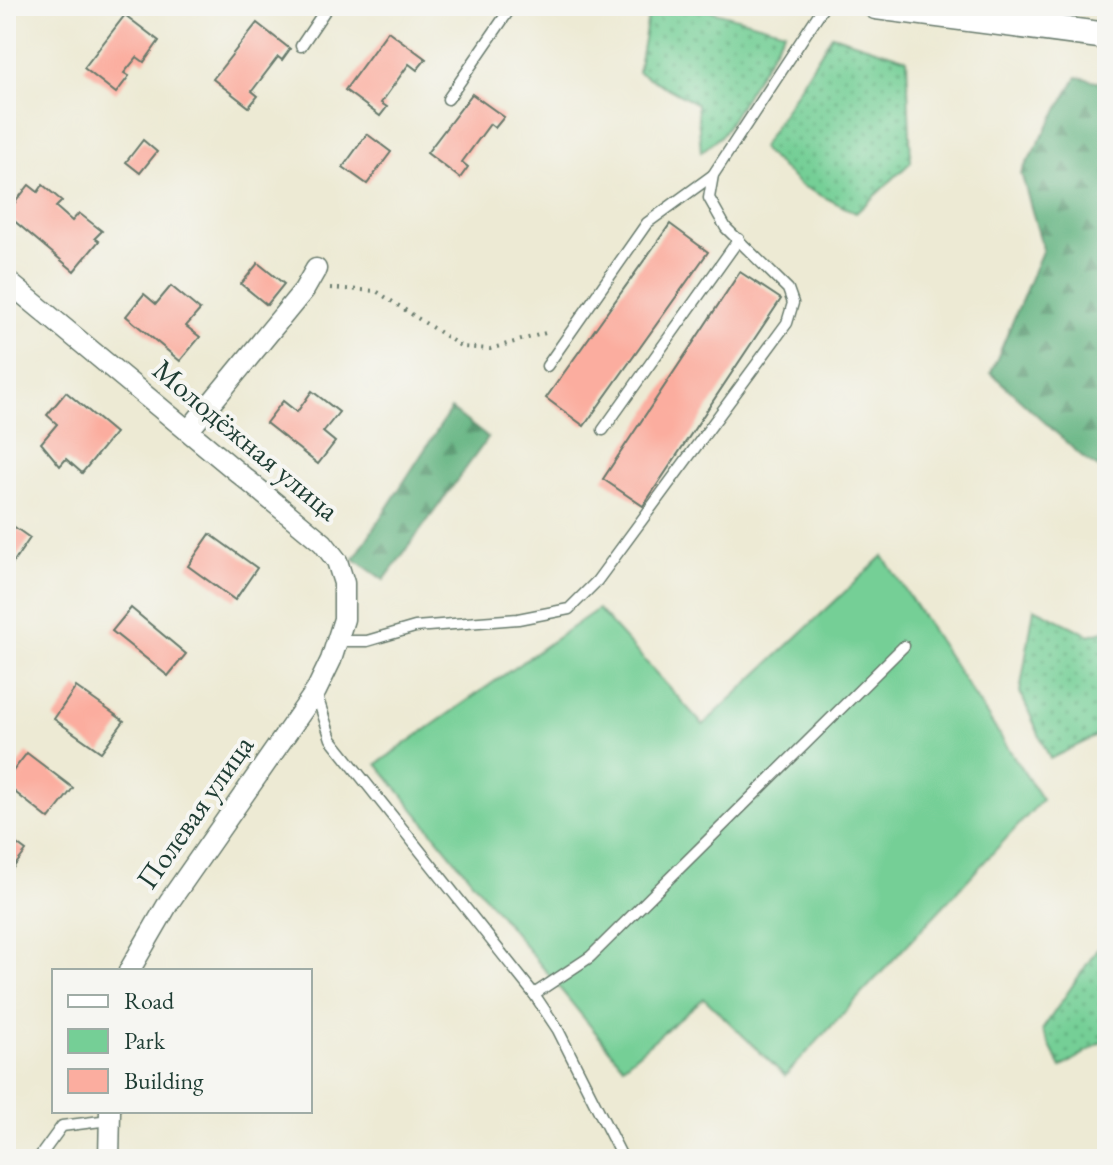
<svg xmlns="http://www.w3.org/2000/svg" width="1113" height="1165" viewBox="0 0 1113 1165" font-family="'EB Garamond',serif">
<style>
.grass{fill:url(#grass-dots);stroke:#4a8665;stroke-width:2}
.forest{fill:url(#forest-firs);stroke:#40785a;stroke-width:2}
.green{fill:#75cf96;stroke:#4a8665;stroke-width:2}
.building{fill:#fbad9f}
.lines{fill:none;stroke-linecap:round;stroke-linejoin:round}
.service-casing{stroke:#677a6c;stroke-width:13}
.minor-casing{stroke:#677a6c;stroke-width:23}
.tertiary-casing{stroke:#677a6c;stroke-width:29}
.path{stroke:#677a6c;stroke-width:4;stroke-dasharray:2 6;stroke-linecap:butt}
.service{stroke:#fff;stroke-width:10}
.minor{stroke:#fff;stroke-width:20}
.tertiary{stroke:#fff;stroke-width:26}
.labels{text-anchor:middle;stroke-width:8;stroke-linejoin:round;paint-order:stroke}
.street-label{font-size:30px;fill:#1f3d34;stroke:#f6f6f2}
</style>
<defs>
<pattern id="grass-dots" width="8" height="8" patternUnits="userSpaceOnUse" patternTransform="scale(2)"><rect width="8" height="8" fill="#75cf96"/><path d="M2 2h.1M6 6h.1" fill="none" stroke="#5fa97b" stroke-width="1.8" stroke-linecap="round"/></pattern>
<pattern id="forest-firs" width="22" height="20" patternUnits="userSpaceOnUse" patternTransform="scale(2)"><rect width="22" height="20" fill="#60b27f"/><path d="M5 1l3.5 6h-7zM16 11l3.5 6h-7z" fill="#4f9269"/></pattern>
</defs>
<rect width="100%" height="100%" fill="#f6f6f2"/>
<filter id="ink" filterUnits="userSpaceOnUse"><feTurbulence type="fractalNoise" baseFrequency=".0125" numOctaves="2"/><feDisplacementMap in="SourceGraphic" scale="16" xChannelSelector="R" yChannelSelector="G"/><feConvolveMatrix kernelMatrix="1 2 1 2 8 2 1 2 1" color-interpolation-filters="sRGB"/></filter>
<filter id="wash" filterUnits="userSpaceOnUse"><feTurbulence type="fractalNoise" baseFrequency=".006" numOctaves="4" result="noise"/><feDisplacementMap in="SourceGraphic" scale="32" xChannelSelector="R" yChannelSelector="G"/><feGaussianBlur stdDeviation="1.8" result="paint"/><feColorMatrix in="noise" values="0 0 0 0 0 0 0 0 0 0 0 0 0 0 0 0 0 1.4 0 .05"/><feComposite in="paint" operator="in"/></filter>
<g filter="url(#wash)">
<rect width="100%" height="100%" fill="#edead4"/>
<!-- grass -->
<g class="grass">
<path d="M650,6H693L785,31L722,135L701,152L697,104L638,72Z"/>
<path d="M832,35L907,59L911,162L856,213L800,185L761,148Z"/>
<path d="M1034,608L1089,635L1107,630V731L1050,759L1020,692Z"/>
<path d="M1107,935V1039L1061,1068L1042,1030Z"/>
</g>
<!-- forest -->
<g class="forest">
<path d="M1077,77L1107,83V473L1087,461L991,373L1043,249L1021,173Z"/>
<path d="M451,409L488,438L384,580L354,559Z"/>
</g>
<!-- green -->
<path class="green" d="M883,556L1042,800L785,1076L704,998L623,1066L377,764L598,609L703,725Z"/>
<g id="blocks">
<!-- building -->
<g class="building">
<path d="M125,15L159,41L144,62L137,57L124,73L129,76L116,93L84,68Z"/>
<path d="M257,23L290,49L282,60L278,57L252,91L258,96L249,107L213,79Z"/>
<path d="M388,31L426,59L417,70L409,64L381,103L387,107L380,116L345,90Z"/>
<path d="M472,94L504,117L495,128L490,124L462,162L468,167L460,178L427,153Z"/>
<path d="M367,134L391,152L367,184L343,167Z"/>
<path d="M143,140L157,152L140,173L126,162Z"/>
<path d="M29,185L38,192L43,185L62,201L56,207L72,221L79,213L102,231L95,238L99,241L74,271L6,214Z"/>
<path d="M670,224L708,252L584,426L546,398Z"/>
<path d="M258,263L284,284L267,305L241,284Z"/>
<path d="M740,272L781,299L643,506L603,479Z"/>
<path d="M171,286L200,310L186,326L200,337L180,361L126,316L144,294L156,304Z"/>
<path d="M6,343L14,350L6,360Z"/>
<path d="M312,391L339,412L323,432L335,442L318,464L266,423L283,401L297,412Z"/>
<path d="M66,392L115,433L82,473L66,459L60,466L41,443L57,424L47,415Z"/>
<path d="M6,521L30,538L8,570L6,568Z"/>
<path d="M210,534L257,568L235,600L188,566Z"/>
<path d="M131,608L186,654L168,676L112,631Z"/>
<path d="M76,687L124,721L101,752L54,719Z"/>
<path d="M27,753L73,788L49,819L6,785V780Z"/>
<path d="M6,836L26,851L6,877Z"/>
</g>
</g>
</g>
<g filter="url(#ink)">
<use href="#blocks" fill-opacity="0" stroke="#677a6c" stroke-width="2"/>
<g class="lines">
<defs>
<g id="service">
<path d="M301,46L328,6"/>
<path d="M448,99L512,6"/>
<path d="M547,366L647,223L713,175"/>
<path d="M603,430L739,239"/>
<path d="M337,641H367L415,627L518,619L569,609L597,581L787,323L793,303L788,289L726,228L709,198L713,175L824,6"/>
<path d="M316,693L331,739L534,994L558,1030L623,1159"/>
<path d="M534,994L590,957L904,646"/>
<path d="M38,1159L62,1126L109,1120"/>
</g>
<g id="minor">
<path d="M6,280L323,543L337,561L344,583V619L331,660L316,691L169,902L129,971"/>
<path d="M189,430L304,290L316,269"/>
<path d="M109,1159L110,1111"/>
</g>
<path id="tertiary" d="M876,6L1107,36"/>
</defs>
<!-- service casing -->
<use href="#service" class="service-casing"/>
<!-- minor casing -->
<use href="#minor" class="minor-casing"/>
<!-- tertiary casing -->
<use href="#tertiary" class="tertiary-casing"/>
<!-- path -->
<path class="path" d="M330,288L376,291L462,347L490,349L549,332"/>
<!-- service -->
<use href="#service" class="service"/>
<!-- minor -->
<use href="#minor" class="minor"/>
<!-- tertiary -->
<use href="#tertiary" class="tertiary"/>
</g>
</g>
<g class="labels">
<!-- street labels -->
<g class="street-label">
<text transform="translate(246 440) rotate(40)" y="10">Молодёжная улица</text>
<text transform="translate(195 812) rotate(-55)" y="10">Полевая улица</text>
</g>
</g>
<!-- margin -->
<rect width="1113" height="1165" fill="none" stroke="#f6f6f2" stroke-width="32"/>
<!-- legend -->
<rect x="52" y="969" width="260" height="144" fill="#f6f6f2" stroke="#a0aca6" stroke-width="2"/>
<rect x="68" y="995" width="40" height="12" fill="#ffffff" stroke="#a0aca6" stroke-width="2"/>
<text x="124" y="1009" font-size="24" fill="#1f3d34">Road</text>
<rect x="68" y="1029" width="40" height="24" fill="#75cf96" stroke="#a0aca6" stroke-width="2"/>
<text x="124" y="1049" font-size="24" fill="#1f3d34">Park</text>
<rect x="68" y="1069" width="40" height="24" fill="#fbad9f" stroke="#a0aca6" stroke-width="2"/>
<text x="124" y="1089" font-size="24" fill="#1f3d34">Building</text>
</svg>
